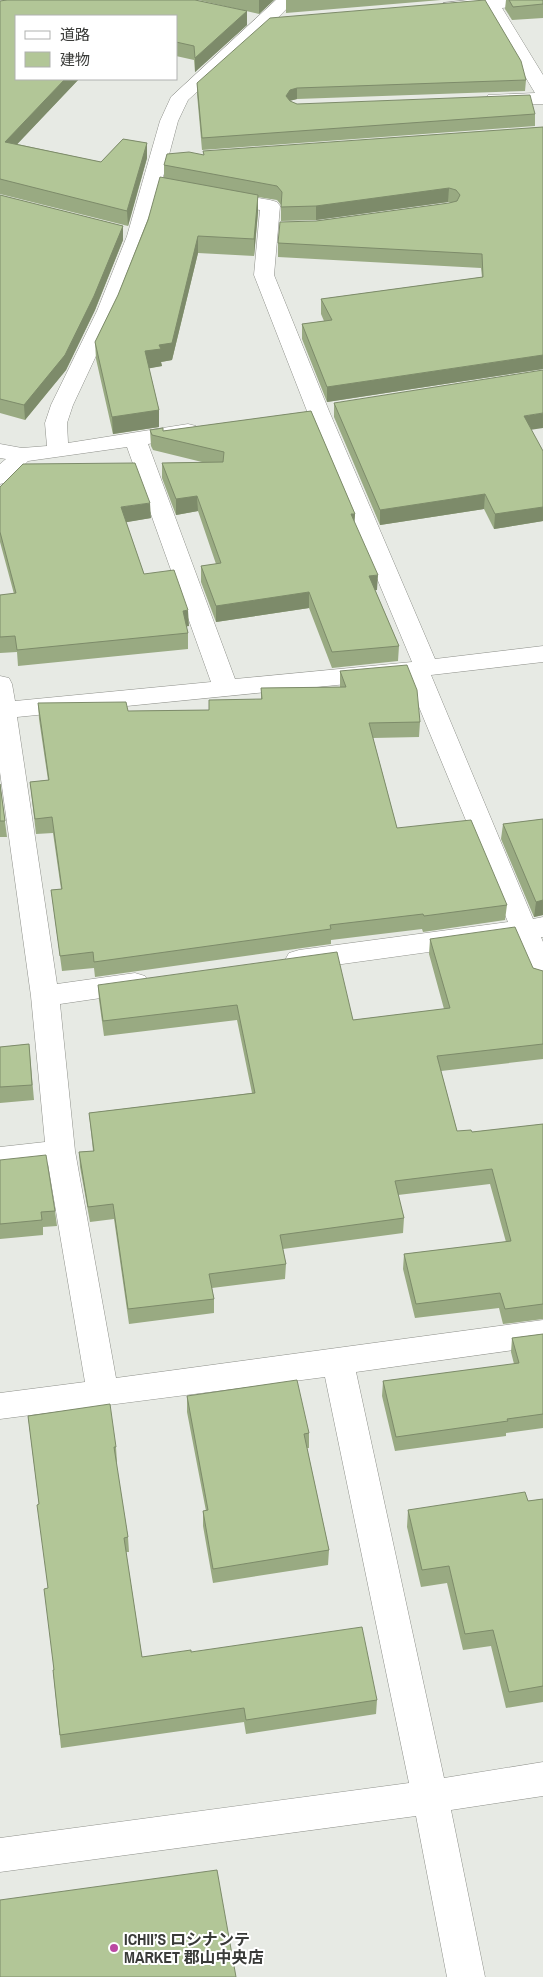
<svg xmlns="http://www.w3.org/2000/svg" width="543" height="1977" viewBox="0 0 543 1977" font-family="'Archivo Narrow','Noto Sans JP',sans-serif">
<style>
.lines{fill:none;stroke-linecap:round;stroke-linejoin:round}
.minor-casing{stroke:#8f918b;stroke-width:1}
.minor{fill:#fff;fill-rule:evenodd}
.wall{fill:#99aa82}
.shaded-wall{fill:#7d8b6a}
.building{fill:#b2c697;stroke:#7d8b6a}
.poi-dot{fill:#bb48a2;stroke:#fff;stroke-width:2}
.labels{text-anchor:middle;stroke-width:4;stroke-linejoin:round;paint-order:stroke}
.near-poi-label{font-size:16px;font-weight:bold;fill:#3a3b39;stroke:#fff;text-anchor:start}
</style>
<rect width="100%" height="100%" fill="#e7eae4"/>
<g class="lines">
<defs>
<g id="minor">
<path d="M276,0H295L270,26L188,100L178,121L162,181L270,200L277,202L280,206L274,275L329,411L435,659L543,646V662L431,675L533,919L543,917V937H541L543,942V985L533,982L515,940L299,970L289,967L285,960L289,953L299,950L508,922L407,678L17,717L57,984L135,973L145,976L149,983L145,990L135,993L60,1004L75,1151L116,1378L543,1320V1346L356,1372L444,1778L543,1762V1796L451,1810L485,1977H447L416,1816L0,1872V1838L409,1783L325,1377L0,1419V1393L85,1382L48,1164L0,1169V1147L45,1142L31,996L0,772V676L9,678L12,684L15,701L211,682L127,447L28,461L8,482L0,484V464L6,459L0,458V444L22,448L47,446L45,423L51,405L97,311L127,236L160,121L171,97ZM159,192L260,210L254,275L307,411L412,662L235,679L148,444L196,436L199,431L196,426L188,424L68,443L67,423L73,405L117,311L147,236Z"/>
<path d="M468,0H537L534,4L502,8L543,75V104L495,105L488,103L486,99L488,95L535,93L485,9L449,12L443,11L440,7L443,3Z"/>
</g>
</defs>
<!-- minor casing -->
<use href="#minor" class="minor-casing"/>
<!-- minor -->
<use href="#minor" class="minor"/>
</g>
<!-- wall -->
<g class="wall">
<path d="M7,0H195L247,11V25L195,72L194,60L176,56V16H16V79H79L17,144L101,162L123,139L147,143V158L128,226L0,194V1Z"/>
<path d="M198,0H274L259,14Z"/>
<path d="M286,0H441L286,13Z"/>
<path d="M506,0H543V18L512,20L505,9Z"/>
<path d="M526,80L525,91L297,99L289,101L297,104L535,114V126L202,150L197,94V83Z"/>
<path d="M543,127V369L327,402L302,339V324L324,321L321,314V299L482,277L481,268L278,257V243L316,221L451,203L448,202L316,220L281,221V205L277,200L258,197V212L254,256L198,253L172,360L161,362L162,366L149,368L159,410V427L113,434L96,359L95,342L118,295L164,178V165L203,155Z"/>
<path d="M0,195L123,226V240L95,310L66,370L25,420L0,413Z"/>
<path d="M334,403L531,430L543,451V521L494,529L484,509L380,525L334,417Z"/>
<path d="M311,411L355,514L354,522L377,590H375L399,646L398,661L332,668L309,608L216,622L201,582V566L216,564L198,511L176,515L162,478V463L202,462L153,450L151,446L150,430L163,431Z"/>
<path d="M0,487L151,518L126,522L144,574L189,626H186L188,633V649L18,666L17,652L0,653V595L14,594L0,542Z"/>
<path d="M340,671L420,722L419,737L373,738L397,828L507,905L505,920L423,932L422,929L331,940V944L95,977L94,968L62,971L51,890L61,889L53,833L36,834L30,782L48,780L39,719L38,703L128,711L209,710L261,699V688L340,687Z"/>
<path d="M0,784L7,837H0Z"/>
<path d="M543,819V915L534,917L501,839L503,824Z"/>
<path d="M430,939L533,968L543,971V1059L441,1071L457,1131L472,1132L543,1124V1319L503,1324L499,1308L415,1318L403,1269L404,1254L506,1242L490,1184L398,1195L404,1218L403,1233L283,1249L286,1264L285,1279L212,1288L214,1299V1313L129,1324L114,1219L90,1222L80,1167L79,1152L93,1151L89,1113L252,1093L237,1020L104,1036L99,1000L98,985L353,1020L444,1009L429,954Z"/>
<path d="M29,1044L34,1100L0,1103V1047Z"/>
<path d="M0,1160L55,1211L57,1226L43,1227V1235L0,1239Z"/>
<path d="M543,1334V1428L506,1433V1436L395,1451L382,1396L383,1381L514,1364L511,1352L512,1338Z"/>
<path d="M187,1396L309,1433V1448H307L329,1550L328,1565L213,1583L203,1526V1511H206L187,1412Z"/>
<path d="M28,1416L116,1447L117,1462H116L128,1537L129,1552H126L142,1657L191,1652L377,1700L376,1714L246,1734L244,1722L61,1748L53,1670H54L48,1588L39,1504Z"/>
<path d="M543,1499V1702L506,1708L491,1646L463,1650L447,1583L421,1587L407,1527L408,1510L528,1501Z"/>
</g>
<!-- shaded-wall -->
<g class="shaded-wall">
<path d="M259,0H274L259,14Z"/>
<path d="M247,11V25L195,72V58Z"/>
<path d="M65,79H79L6,156L5,142Z"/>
<path d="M297,88V99L289,101L286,96L290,90Z"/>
<path d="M147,143V158L128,226L127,211Z"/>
<path d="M449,188L448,202L316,220V206Z"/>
<path d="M258,195V212L254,256V239Z"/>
<path d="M123,226V240L95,310L66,370L25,420L24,405Z"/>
<path d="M198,236V253L172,360L161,362L162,366L146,369L145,351L159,345Z"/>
<path d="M543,355V369L327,402V387Z"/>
<path d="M159,410V427L113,434L112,417Z"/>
<path d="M543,413V428L523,431L524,416Z"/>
<path d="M485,494L484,509L380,525V510Z"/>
<path d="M197,496L198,511L176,515V499Z"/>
<path d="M150,503L151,518L122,523L121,507Z"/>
<path d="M543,507V521L494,529L495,514Z"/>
<path d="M351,514H355L354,529Z"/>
<path d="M378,575L377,590L369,591V576Z"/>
<path d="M309,592V608L216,622V606Z"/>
<path d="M188,610L189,626L184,627L183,611Z"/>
<path d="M543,900V915L534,917L536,902Z"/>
</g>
<!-- building -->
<g class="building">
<path d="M7,0H195L247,11L195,58L194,46L176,42V16H16V79H65L5,142L101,162L123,139L147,143L127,211L0,179V1Z"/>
<path d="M485,0L521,61L526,80L297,88L290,90L286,96L290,101L297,104L530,95L535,114L202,138L197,83L270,18Z"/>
<path d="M509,0H543V4L513,7Z"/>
<path d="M543,127V355L327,387L302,324L332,320L321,299L483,277L482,254L278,243L280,222L316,221L449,203L457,201L460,195L456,190L449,188L316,206L281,207L282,192L277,186L164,165L167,154L189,152L204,155L203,151Z"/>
<path d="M160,177L258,195L254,239L198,236L172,343L159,345L161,349L145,351L159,410L112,417L95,342L118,295L148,220Z"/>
<path d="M0,195L123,226L94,296L65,355L24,405L0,399Z"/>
<path d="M543,370V413L524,416L543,451V507L495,514L485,494L380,510L334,403Z"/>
<path d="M311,411L355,514H351L378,575L369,576L399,646L332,652L309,592L216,606L201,566L221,563L197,496L176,499L162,463L223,462L224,452L152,435L150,430L163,428V431Z"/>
<path d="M135,463L150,503L121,507L144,574L174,570L188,610L183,611L188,633L17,650L15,636L0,637V595L16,593L0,532V487L23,464Z"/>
<path d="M407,665L417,690L420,722L369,723L397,828L471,820L507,905L424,916L423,914L330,925L331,929L94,962L93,952L60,956L51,890L62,889L52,817L35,819L30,782L49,780L38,703L126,702L128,711L209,710V700L262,699L261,688L346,687L340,671Z"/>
<path d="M0,784L5,821H0Z"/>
<path d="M543,819V900L536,902L503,824Z"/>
<path d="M515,927L533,968L543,971V1044L437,1056L457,1131L471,1130L472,1132L543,1124V1304L505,1309L500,1293L416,1304L404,1254L511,1241L492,1169L395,1181L404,1218L280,1235L286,1264L209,1274L214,1299L128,1309L113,1204L88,1207L79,1152L94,1151L89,1113L255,1093L237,1005L103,1021L98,985L337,952L353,1020L450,1008L430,939Z"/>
<path d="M29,1044L32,1085L0,1087V1047Z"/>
<path d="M46,1155L55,1211L41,1212L42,1220L0,1224V1160Z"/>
<path d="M543,1334V1414L507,1419L508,1421L396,1437L383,1381L519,1363L512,1338Z"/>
<path d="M297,1380L309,1433L304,1434L329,1550L213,1569L203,1511L208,1510L187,1396Z"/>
<path d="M110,1404L116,1447H114L128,1537L124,1538L142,1657L191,1650V1652L362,1627L377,1700L246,1720L244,1708L60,1735L53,1670H54L44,1589L48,1588L37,1505L39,1504L28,1416Z"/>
<path d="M525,1492L528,1501L543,1499V1686L509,1692L493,1630L465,1634L449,1566L422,1570L408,1510Z"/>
<path d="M217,1870L236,1977H0V1900Z"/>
</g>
<!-- markers -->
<circle class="poi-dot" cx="114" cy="1948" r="5"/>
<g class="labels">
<!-- near-poi labels -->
<g class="near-poi-label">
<text x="124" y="1945">ICHII’S ロシナンテ<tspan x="124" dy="18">MARKET 郡山中央店</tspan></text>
</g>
</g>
<!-- legend -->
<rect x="15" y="15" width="162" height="65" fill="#ffffff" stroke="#b0b1b0"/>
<rect x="25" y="31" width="25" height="8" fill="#ffffff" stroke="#b0b1b0"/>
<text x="60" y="40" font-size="15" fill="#3a3b39">道路</text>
<rect x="25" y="52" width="25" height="15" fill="#b2c697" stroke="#b0b1b0"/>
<text x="60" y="65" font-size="15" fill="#3a3b39">建物</text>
</svg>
